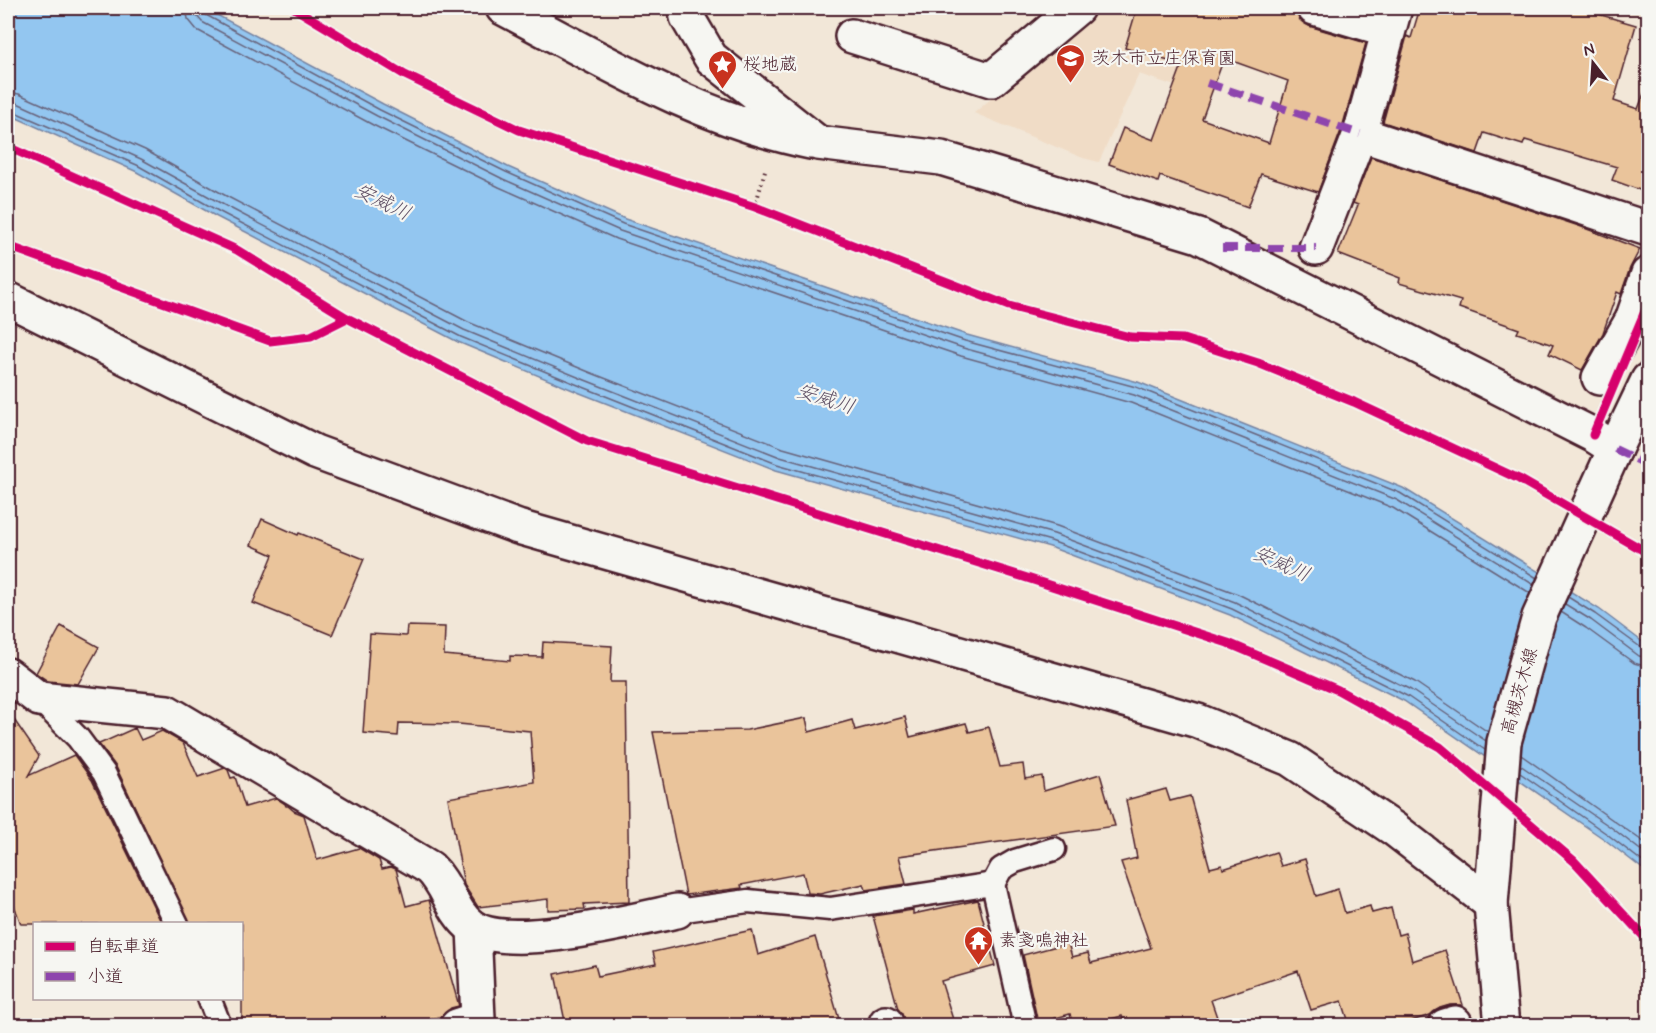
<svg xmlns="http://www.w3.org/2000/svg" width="1656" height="1033" viewBox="0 0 1656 1033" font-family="Mynerve,'Klee One',sans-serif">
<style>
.built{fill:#f0dcc6}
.water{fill:#93c6f0;stroke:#7683a1;stroke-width:1.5}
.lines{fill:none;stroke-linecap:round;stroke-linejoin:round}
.shore{stroke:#67627a;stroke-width:1.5}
.building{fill:#eac49b;stroke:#4a1f2b;stroke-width:1.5;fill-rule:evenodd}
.lane-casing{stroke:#4a1f2b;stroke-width:27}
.street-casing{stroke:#4a1f2b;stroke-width:38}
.secondary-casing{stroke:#4a1f2b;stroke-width:38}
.path{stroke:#4a1f2b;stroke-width:4;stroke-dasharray:1.5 4.5;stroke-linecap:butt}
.lane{stroke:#f6f6f2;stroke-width:22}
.street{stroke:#f6f6f2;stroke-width:33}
.secondary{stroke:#f6f6f2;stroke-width:33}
.quiet{stroke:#8e44ad;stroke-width:8;stroke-dasharray:15 8;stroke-linecap:butt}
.cycleway-casing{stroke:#f6f6f2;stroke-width:13}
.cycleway{stroke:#d6006c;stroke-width:9}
.labels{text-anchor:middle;stroke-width:4.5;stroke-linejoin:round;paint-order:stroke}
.poi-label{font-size:18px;fill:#4a1f2b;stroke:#f6f6f2;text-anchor:start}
.street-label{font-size:18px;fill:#4a1f2b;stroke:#f6f6f2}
.water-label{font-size:20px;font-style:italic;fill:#605166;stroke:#f6f6f2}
</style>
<rect width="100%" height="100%" fill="#f2e7d8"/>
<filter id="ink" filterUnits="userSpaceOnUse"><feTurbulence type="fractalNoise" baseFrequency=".0167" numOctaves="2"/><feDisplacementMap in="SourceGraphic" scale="12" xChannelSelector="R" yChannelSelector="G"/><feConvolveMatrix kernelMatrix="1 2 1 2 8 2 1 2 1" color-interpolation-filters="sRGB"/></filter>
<g filter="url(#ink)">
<!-- built -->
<path class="built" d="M1100,8H1232L1202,95L1139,74L1099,162L1083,158L974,113Z"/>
<!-- water -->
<path class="water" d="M8,8H204L383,104L508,167L625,219L967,335L1138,382L1403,488L1599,609L1648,646V873L1604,839L1404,701L1230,615L1050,547L776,470L580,393L458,342L217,217L135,171L8,114Z"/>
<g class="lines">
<!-- shore -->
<g class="shore">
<path d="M186,8L188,19L197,30L373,125L499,187L616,239L961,356L1131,403L1393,508L1530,593"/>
<path d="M195,8L196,15L202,22L377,116L503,179L620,231L963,348L1134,395L1397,500L1534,585"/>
<path d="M203,8L206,15L380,110L506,172L623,224L965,341L1136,387L1400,493L1537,578"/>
<path d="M8,92L19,94L145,150L228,197L468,322L589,372L783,448L1057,526L1238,594L1415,682L1488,732"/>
<path d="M8,101L15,102L141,159L224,205L464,330L585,380L780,457L1054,534L1235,602L1411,690L1486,741"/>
<path d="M8,109L137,165L220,212L461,337L583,387L777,464L1051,541L1232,609L1407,696L1485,750"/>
<path d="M1568,597L1595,614L1643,649L1648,650"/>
<path d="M1565,604L1591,620L1639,656L1648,658"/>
<path d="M1561,612L1586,628L1634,663L1648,667"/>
<path d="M1521,755L1648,845"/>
<path d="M1520,765L1612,828L1648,856"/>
<path d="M1520,773L1607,834L1648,866"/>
</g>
</g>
<!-- building -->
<g class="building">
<path d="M1137,8H1286L1296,11L1300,20L1309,26L1366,43L1342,128L1318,192L1261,174L1248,207L1160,176L1158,182L1109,164L1123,128L1154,140L1182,65L1125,48ZM1224,58L1288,81L1269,143L1202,119Z"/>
<path d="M1420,8H1593L1591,12L1636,25L1614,101L1638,109L1645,91L1648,92V193L1612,180L1617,167L1525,140L1523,145L1484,133L1477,153L1383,122L1407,36L1411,38Z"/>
<path d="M1371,157L1579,226L1640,249L1630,268L1621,294L1617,292L1603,333L1582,370L1549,354L1553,345L1517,333L1519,329L1459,308L1461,301L1399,283L1400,278L1338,254L1358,205L1353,203Z"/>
<path d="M262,519L298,535L299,533L364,559L332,635L253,603L273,555L251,545Z"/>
<path d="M61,626L99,647L78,684L48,681L36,673Z"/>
<path d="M407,626L445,627L444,655L510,661V656L542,657L543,642L612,646L610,682H626L629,902L584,904L585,909L548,910V899L478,907L464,885L448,798L534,782L530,731L459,724L399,723L398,736L363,733L370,634L406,636Z"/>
<path d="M8,711L39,756L28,776L74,755L92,780L162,924H21L8,889Z"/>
<path d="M905,717L910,737L966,723L969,732L989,727L1000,767L1023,764L1025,779L1042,776L1044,791L1100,774L1115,826L899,856L906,884L866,890L864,884L820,894L808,893L803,873L741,885L742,888L686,895L653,732L747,730L806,718L809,732L852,720L855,730Z"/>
<path d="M135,728L141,740L162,731L183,743L198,777L225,768L228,770L231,778L235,777L245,807L276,798L285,804L286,806H288L294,811L304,815L317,860L359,848L379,860L382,869L391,867L396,869L406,906L429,900L459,1006L451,1008L442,1016L409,1026H242V924H190L116,767L99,744Z"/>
<path d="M1166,789L1170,801L1190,796L1210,868L1222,865L1223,869L1276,852L1281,866L1305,859L1316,896L1338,889L1345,913L1370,906L1372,913L1391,908L1398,935L1405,933L1412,961L1445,950L1463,1005H1450L1440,1008L1430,1015L1396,1026H1350L1342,1001L1311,1010L1298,971L1211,1000L1220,1026H1125L1122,1016L1086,1026H1073L1070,1014L1038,1023L1023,955L1068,943L1072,957L1088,953L1091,963L1151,948L1121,862L1137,858L1126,800Z"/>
<path d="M978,900L995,966L941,981L955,1026H905L902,1014L898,1009L873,916L913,910V914Z"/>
<path d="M752,930L758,955L815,937L841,1026H566L555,974L595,965L598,976L656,964L653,952Z"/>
</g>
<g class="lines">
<defs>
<g id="lane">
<path d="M39,699L78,738L104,773L177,924"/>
<path d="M993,884L1001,869L1015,861L1054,849"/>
<path d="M677,911L748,901L830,909L993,884L1025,1026"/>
<path d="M209,998L220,1026"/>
</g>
<g id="street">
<path d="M503,8C602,60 700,120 811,142"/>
<path d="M685,8L687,17L711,58L818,143L941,158L1199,236L1593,435L1615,449"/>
<path d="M1314,8L1388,30"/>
<path d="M852,36L991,80L1077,8"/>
<path d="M1360,134L1648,229"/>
<path d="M1316,248L1360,134L1395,8"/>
<path d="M8,299L315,452L518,527L1198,721L1290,759L1394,829L1491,904"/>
<path d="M1599,378L1632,320L1648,274"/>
<path d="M8,675L39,699L167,712L430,868C448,885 452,912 472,927C508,952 634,920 677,911"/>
<path d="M886,1023V1026"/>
<path d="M457,1026L478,1019L474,928"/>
<path d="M1445,1026L1455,1023V1026"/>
</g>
<path id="secondary" d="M1502,1026L1491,904L1504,742L1539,617L1615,449L1648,380"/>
</defs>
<!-- lane casing -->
<use href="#lane" class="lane-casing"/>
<!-- street casing -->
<use href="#street" class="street-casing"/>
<!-- secondary casing -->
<use href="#secondary" class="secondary-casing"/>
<!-- path -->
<path class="path" d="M755,207L766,167"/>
<!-- lane -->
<use href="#lane" class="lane"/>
<!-- street -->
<use href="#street" class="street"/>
<!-- secondary -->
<use href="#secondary" class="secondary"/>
<!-- quiet -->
<g class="quiet">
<path d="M1207,83L1360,134"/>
<path d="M1222,248H1316"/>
<path d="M1615,449L1648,465"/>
</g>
<defs>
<g id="cycleway">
<path d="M294,8L405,75L519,130L755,207L1009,306L1130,337L1183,339L1258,363L1354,402L1519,479L1648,553"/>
<path d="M8,147L237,250L347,318L587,441L1024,577L1228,643L1338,690L1440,747L1574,861L1648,941"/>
<path d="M8,246L270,341L311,336L347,318"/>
<path d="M1593,435L1648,304"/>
</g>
</defs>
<!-- cycleway casing -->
<use href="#cycleway" class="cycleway-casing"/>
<!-- cycleway -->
<use href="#cycleway" class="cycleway"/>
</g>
</g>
<!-- icons -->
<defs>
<symbol id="school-pin" viewBox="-11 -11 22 30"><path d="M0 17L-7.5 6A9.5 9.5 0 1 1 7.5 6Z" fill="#c8321e" stroke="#f6f6f2"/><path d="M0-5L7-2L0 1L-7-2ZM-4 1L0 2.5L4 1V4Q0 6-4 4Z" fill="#fff"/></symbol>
<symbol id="sight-pin" viewBox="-11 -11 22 30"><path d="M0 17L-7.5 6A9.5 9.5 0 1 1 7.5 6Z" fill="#c8321e" stroke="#f6f6f2"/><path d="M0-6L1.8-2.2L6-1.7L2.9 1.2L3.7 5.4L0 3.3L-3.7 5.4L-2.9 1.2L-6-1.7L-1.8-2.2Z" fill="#fff"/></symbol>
<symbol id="temple-pin" viewBox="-11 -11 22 30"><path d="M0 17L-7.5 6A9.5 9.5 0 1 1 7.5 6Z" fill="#c8321e" stroke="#f6f6f2"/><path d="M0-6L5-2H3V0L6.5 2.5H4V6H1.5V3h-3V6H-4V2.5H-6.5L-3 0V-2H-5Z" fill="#fff"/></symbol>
</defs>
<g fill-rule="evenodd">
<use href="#school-pin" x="1054" y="42" width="33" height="45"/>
<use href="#sight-pin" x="706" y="48" width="33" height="45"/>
<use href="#temple-pin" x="962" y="924" width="33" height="45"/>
</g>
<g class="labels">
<!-- poi labels -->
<g class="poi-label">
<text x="1092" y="64">茨木市立庄保育園</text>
<text x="743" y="70">桜地蔵</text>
<text x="999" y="946">素戔嗚神社</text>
</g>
<!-- street labels -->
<g class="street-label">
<text transform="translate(1519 691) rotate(-74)" y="6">高槻茨木線</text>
</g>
<!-- water labels -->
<g class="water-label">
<text transform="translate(383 201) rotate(26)" y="7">安威川</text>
<text transform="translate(826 398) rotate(18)" y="7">安威川</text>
<text transform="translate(1282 563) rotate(24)" y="7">安威川</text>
</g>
</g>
<!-- margin -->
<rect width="1656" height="1033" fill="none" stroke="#f6f6f2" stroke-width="30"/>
<rect x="15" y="15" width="1626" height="1003" fill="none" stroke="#4a1f2b" stroke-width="2" filter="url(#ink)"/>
<!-- legend -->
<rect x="33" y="922" width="210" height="78" fill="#f6f6f2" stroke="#b1a0a2" stroke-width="1.5"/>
<rect x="45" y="942" width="30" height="9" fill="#d6006c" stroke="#b1a0a2" stroke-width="1.5"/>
<text x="87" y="952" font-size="18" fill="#4a1f2b">自転車道</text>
<rect x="45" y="972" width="30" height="9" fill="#8e44ad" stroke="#b1a0a2" stroke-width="1.5"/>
<text x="87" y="982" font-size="18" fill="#4a1f2b">小道</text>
<!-- north arrow -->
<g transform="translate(1593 63) rotate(343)" stroke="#f6f6f2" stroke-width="4.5" paint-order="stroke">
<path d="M0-4.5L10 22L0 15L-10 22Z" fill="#4a1f2b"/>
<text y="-9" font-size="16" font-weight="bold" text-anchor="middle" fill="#4a1f2b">N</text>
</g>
</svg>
